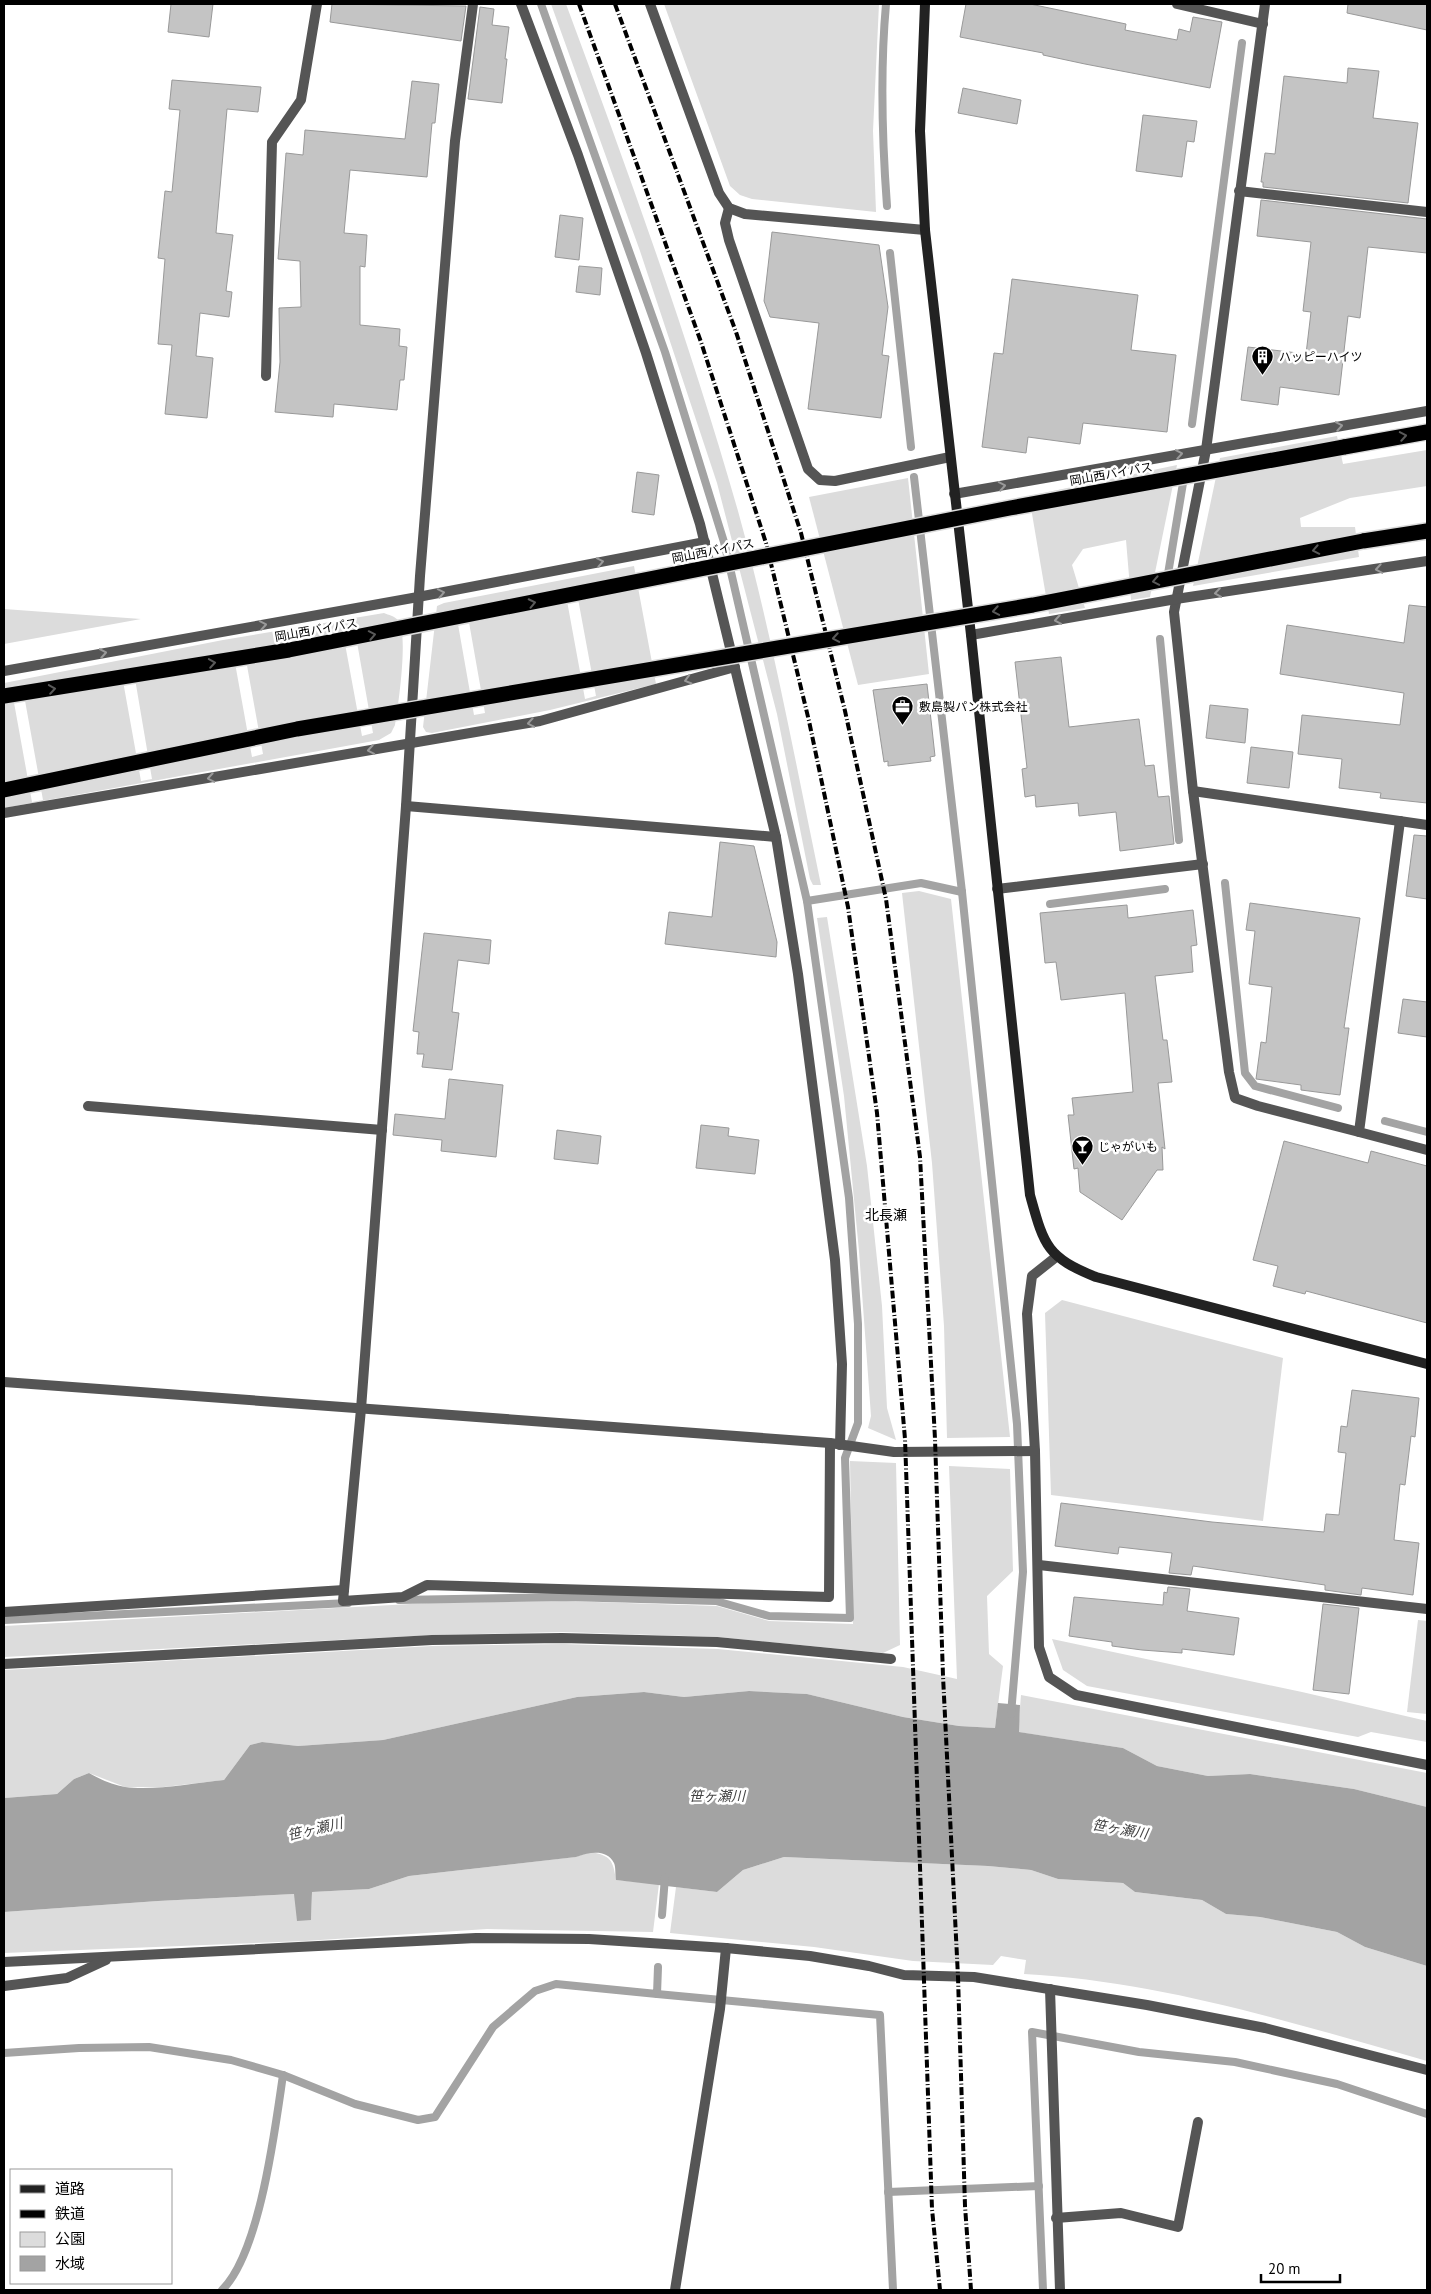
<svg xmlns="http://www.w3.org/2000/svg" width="1431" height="2294" viewBox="0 0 1431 2294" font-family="'PT Sans','Noto Sans JP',sans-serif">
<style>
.green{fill:#dcdcdc;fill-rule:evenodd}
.water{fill:#a3a3a3}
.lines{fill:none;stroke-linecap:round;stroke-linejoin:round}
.stream{stroke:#a3a3a3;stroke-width:8}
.building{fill:#c4c4c4;stroke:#999}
.highway-casing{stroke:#dbdbdb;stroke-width:18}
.street{stroke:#555;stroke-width:10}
.secondary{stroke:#222;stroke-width:10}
.highway{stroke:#000;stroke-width:15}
.rail{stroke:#000;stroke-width:4;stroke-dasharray:8 2.5 1 2.5;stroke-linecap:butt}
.highway-bridge-casing{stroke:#dbdbdb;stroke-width:18;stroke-linecap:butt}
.highway-bridge{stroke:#000;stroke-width:15}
.oneway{stroke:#999}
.oneway2{stroke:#595959}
.labels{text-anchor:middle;stroke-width:5;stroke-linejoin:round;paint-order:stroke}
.poi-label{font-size:12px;fill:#000;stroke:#fff;text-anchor:start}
.street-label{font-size:12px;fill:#000;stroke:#fff}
.neighbourhood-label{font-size:14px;fill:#000;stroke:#fff}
.water-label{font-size:14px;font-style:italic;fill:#444;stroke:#fff}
</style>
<rect width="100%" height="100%" fill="#fff"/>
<!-- green -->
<g class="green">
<path d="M551,4H566C628,171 689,339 738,511C772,634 795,760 821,885H813L810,879L777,714L717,483L640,251Z"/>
<path d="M664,4H879L873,131L876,212L752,199L740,195L730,186Z"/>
<path d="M1337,436L1343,464L1427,450V486L1350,498L1300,518L1301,527H1355L1359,557L1193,586L1220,458Z"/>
<path d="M1177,465L1150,597L1131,600L1126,540L1083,549L1072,565L1085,608L1049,614L1029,496Z"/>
<path d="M908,478L929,674L858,685L809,497Z"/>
<path d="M634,566L656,684L550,710L432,733L426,732L423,727L437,606L444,603ZM576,588L596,696L585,699L565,590ZM467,611L485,713L474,715L456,613Z"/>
<path d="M4,609L141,619L4,644Z"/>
<path d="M384,613C389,615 394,616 398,620C409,632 398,707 395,725L391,733L379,740L4,808V683L223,640ZM355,631L373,733L362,736L343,633ZM244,649L263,754L252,757L233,652ZM133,667L152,779L141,781L121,670ZM22,684L43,800L32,802L11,686Z"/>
<path d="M919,891L951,899L1010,1437L947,1438L944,1326L932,1163L902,893Z"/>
<path d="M827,917L867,1166L882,1306L887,1408L896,1440L868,1428L871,1416L859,1251L844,1096L817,918Z"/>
<path d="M1062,1300L1283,1358L1263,1521L1051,1495L1045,1313Z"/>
<path d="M850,1461L896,1463L900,1645L883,1653L718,1637L562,1632L433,1635L4,1657V1626L429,1603L565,1601L717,1606L769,1621L853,1624Z"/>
<path d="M949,1466L1010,1469L1013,1571L987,1596L989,1654L1003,1666L995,1728L959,1726L903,1717L807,1694L749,1691L684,1697L644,1692L577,1697L383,1740L298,1746L262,1742L250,1745L224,1780L164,1787H125L89,1773L74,1779L57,1794L4,1798V1670L432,1646L564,1644L718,1649L903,1667L957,1679Z"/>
<path d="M1418,1620L1427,1621V1714L1407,1712Z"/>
<path d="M1052,1639L1302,1692L1427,1721V1742L1371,1732L1358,1737L1087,1686L1063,1670Z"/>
<path d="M1021,1695L1427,1773V1807L1354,1789L1250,1774L1208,1776L1157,1766L1123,1748L1018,1732Z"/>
<path d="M591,1852C611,1856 613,1860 616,1880L659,1884L653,1932L487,1929L305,1941L4,1953V1912L158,1901L295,1894L311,1920L312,1892L369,1889L409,1876L575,1857Z"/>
<path d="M784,1857L988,1866L1031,1870L1058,1879L1123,1883L1135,1892L1202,1900L1226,1914L1260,1917L1337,1932L1365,1947L1427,1966V2061C1297,2024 1160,1981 1024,1974L1026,1960L1001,1956L993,1965L913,1961L814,1947L670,1933L676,1887L717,1892L743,1870Z"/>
</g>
<!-- water -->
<path class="water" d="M749,1691L807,1694L903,1717L959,1726L995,1728L998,1703L1020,1705L1019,1732L1123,1748L1157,1766L1208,1776L1250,1774L1354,1789L1427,1807V1966L1365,1947L1337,1932L1260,1917L1226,1914L1202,1900L1135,1892L1123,1883L1058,1879L1031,1870L988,1866L784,1857L743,1870L717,1892L616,1880C615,1876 616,1867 614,1863C606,1848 588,1853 576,1857L409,1876L369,1889L312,1892L311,1920L297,1921L294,1894L158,1901L4,1912V1798L57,1794L74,1779L89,1773C99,1779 113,1785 125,1787C153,1791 195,1783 224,1780L250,1745L262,1742L298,1746L383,1740L577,1697L644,1692L684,1697Z"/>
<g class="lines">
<!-- stream -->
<g class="stream">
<path d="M886,4C880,71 882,139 887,206"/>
<path d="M890,253L911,447"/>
<path d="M1192,424L1242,43"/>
<path d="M914,477L962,892L1017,1424L1023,1572L1011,1714"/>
<path d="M1167,580L1184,477"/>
<path d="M1160,639L1179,840"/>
<path d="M1225,883L1245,1073L1255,1086L1338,1108"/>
<path d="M807,901L921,883L962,892"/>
<path d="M1050,904L1165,889"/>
<path d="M1385,1121L1427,1132"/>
<path d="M399,1600L566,1597L716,1601L769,1616L850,1618L845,1458L858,1423V1324L849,1198L807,901L724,542L665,352L541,4"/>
<path d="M4,1620L348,1603"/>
<path d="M662,1915L665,1877"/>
<path d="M657,1994L880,2015L893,2290"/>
<path d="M4,2053L79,2048L149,2047L231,2060L283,2075L355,2104L418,2120L435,2117L493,2027L535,1991L556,1984L657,1994L658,1967"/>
<path d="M888,2192L1039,2186"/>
<path d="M222,2290C260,2253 275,2129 283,2075"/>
<path d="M1043,2290L1032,2032L1139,2052L1235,2062L1337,2084L1427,2114"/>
</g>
</g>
<!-- building -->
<g class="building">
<path d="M171,4H213L209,37L168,32Z"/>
<path d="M332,4L466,6L461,41L330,22Z"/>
<path d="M966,4H1030L1126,24L1125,30L1177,40L1179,29L1190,32L1193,17L1222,22L1210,88L1085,64L1043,55V53L960,37Z"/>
<path d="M1348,4H1427V30L1347,13Z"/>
<path d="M480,7L494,9L492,25L509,27L505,59H507L502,103L468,99Z"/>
<path d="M1348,68L1379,71L1373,118L1418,123L1408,203L1263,187V182H1261L1265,153L1275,154L1284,76L1347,83Z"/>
<path d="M172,80L261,87L258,112L227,109L216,233L233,235L226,291L232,292L229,317L200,313L196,356L213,358L207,418L165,414L172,345L158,344L165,259L158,258L165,191L172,192L180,110L169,109Z"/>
<path d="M412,81L439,84L435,123H432L427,177L350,170L344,233L367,235L365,267L360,266V325L400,329L399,346L407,347L404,380H400L397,410L334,404L333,417L275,412L280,362L279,308L301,307L300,261L278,259L286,153L303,155L305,130L405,139Z"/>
<path d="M963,88L1021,100L1017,124L958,113Z"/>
<path d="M1143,115L1197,121L1194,142L1187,141L1182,177L1136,171Z"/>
<path d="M1261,200L1427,219V253L1368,247L1360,318L1348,316L1339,395L1280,387L1278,405L1241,400L1248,347L1306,354L1311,312L1303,311L1311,242L1257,236Z"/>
<path d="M560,215L583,218L579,260L555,257Z"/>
<path d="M772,232L879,245L888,307L882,355L889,356L881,418L808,409L819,323L770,317L764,301Z"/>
<path d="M579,266L602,268L600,295L576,292Z"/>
<path d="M1012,279L1138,295L1131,350L1176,355L1167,432L1083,423L1080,444L1028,437L1026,453L982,447L994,353L1003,354Z"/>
<path d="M637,472L659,475L654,515L632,512Z"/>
<path d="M1409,605L1427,607V803L1380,798L1381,793L1339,788L1342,759L1298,754L1302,715L1400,725L1404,693L1280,674L1287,625L1404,643Z"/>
<path d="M1061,657L1069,727L1139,719L1145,766L1154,765L1158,797L1169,796L1174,844L1120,851L1116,812L1079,816L1078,803L1036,807L1035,795L1025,797L1022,769L1027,768L1015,662Z"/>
<path d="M927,684L935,756L930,757L931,761L888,766V761L884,762L873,690Z"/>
<path d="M1210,705L1248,709L1245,743L1206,738Z"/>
<path d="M1251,747L1293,752L1289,788L1247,783Z"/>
<path d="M1414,835L1427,836V899L1406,896Z"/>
<path d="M720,842L754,846L777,942L776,957L665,944L669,912L712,917Z"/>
<path d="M1250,903L1360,918L1344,1028H1349L1340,1095L1301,1090V1085L1256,1079L1261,1042L1266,1043L1272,987L1249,984L1255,931L1246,930Z"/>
<path d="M1127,905L1128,918L1193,910L1197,945L1191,946L1193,972L1155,976L1163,1040H1167L1172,1082L1158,1083L1165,1149L1162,1147L1163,1170H1157L1122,1220L1080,1192L1078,1168L1074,1169L1068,1115H1074L1072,1098L1133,1092L1125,993L1061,1000L1056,962L1045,963L1040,913Z"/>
<path d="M424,933L491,940L489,964L458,960L452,1012L459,1013L452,1070L422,1067L424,1054H417L419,1032L413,1031Z"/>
<path d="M1403,999L1427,1002V1037L1398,1033Z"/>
<path d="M449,1079L503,1085L496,1157L441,1151L442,1140L393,1135L395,1114L445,1119Z"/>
<path d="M701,1125L729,1128L728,1136L759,1140L755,1174L696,1168Z"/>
<path d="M557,1130L601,1136L598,1164L554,1159Z"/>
<path d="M1284,1141L1368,1163L1371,1151L1427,1166V1323L1306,1291L1305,1294L1273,1286L1278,1266L1253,1260Z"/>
<path d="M1352,1390L1419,1398L1415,1437L1411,1436L1405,1485L1400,1484L1394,1540L1419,1543L1413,1595L1362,1588L1361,1595L1325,1590V1585L1193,1566L1191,1575L1169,1573L1172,1553L1119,1547L1118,1554L1055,1546L1061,1503L1212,1522L1324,1532L1326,1514L1339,1515L1346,1453L1338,1452L1341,1426L1347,1427Z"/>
<path d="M1168,1587L1190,1589L1187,1611L1239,1618L1234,1655L1182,1649V1653L1142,1650L1112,1646V1642L1069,1636L1074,1597L1163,1605L1164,1592L1167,1593Z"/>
<path d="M1323,1604L1359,1608L1349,1694L1313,1690Z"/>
</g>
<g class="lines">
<defs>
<g id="highway">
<path d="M1344,447L1427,432"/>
<path d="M1363,541L1427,531"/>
</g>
</defs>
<!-- highway casing -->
<use href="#highway" class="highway-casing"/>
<!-- street -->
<g class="street">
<path d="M473,4L455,141L420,576L406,806L361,1409L343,1601L403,1597L427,1585L829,1597L830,1443"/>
<path d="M521,4L578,155L646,353L700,524L776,837L798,974L835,1260L842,1364L840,1445"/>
<path d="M650,4L719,193L729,208L745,214L925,230"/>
<path d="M1177,4L1263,24"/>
<path d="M1265,4L1206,450L1174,612L1193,791L1229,1072L1235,1098L1258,1106L1359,1132"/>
<path d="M1239,191L1427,212"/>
<path d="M729,208L725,223L729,240L808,469L820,480L835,481L950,457"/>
<path d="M266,376L272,142L301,100L317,4"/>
<path d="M954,494L1427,411"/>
<path d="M971,635L1176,599L1427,561"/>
<path d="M4,671L418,597L705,542"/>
<path d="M1193,791L1427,825"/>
<path d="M406,806L776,837"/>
<path d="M4,813L540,721L735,667"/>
<path d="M1400,821L1359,1132L1427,1150"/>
<path d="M997,889L1203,864"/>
<path d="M88,1106L382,1130"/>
<path d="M1056,1257L1032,1276L1027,1314L1035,1451L1039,1647L1049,1677L1076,1695L1427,1765"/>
<path d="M4,1382L830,1443L894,1452L1035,1451"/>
<path d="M1039,1565L1427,1609"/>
<path d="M4,1612L344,1590"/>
<path d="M4,1664L432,1640L562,1638L717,1642L891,1659"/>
<path d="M4,1962L476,1938L589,1939L726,1948L810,1956L869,1966L904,1975L974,1977L1147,2005L1265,2028L1427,2070"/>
<path d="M4,1986L67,1978L106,1960"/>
<path d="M1050,1989L1060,2290"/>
<path d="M1056,2218L1121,2213L1178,2227L1198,2122"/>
<path d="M675,2290L720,2009L726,1948"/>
</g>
<!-- secondary -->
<path class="secondary" d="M925,4L920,131L925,230L971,635L1030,1195C1044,1245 1046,1257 1096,1277L1427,1364"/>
<!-- highway -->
<use href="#highway" class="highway"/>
<!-- rail -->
<g class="rail">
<path d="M579,4L701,342L766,543L809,721L848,907L877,1113L905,1439L932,2209L940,2290"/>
<path d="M615,4L736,332L801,533L845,711L886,899L920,1157L935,1439L943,1676L958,1977L965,2206L971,2290"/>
</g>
<defs>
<g id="highway-bridge">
<path d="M4,696L289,650L1010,508L1344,447"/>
<path d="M4,790L297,729L1033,605L1363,541"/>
</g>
</defs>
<!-- highway-bridge casing -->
<use href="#highway-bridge" class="highway-bridge-casing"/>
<!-- highway-bridge -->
<use href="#highway-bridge" class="highway-bridge"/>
</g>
<!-- one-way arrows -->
<defs><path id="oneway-chevron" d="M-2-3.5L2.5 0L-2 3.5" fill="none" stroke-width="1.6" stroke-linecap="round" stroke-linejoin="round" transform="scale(1.25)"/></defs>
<g class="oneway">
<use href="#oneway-chevron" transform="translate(1339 426) rotate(-10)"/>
<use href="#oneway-chevron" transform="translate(1179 454) rotate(-10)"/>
<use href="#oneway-chevron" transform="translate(1002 486) rotate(-10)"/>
<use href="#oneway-chevron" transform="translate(600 562) rotate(-11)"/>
<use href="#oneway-chevron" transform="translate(1379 569) rotate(170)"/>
<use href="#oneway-chevron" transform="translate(441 593) rotate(-11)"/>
<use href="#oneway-chevron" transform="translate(1218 593) rotate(172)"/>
<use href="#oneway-chevron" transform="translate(1058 620) rotate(170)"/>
<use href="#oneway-chevron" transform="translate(263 625) rotate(-10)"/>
<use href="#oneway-chevron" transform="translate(103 653) rotate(-10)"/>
<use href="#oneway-chevron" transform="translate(688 680) rotate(164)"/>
<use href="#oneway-chevron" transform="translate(531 723) rotate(170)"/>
<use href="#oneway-chevron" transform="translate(371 750) rotate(170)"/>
<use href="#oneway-chevron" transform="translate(211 778) rotate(170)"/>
</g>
<g class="oneway2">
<use href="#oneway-chevron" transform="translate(1403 436) rotate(-10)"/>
<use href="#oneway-chevron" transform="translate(1316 550) rotate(169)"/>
<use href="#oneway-chevron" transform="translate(1156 581) rotate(169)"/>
<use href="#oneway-chevron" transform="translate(532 603) rotate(-12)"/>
<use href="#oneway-chevron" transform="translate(996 611) rotate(170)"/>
<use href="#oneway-chevron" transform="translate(372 635) rotate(-11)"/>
<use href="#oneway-chevron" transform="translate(836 638) rotate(170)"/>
<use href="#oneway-chevron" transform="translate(212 663) rotate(-9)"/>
<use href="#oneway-chevron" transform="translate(52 689) rotate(-9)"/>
</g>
<!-- icons -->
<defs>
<symbol id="building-pin" viewBox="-11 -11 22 30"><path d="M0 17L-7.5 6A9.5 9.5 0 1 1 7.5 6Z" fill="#000" stroke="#fff"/><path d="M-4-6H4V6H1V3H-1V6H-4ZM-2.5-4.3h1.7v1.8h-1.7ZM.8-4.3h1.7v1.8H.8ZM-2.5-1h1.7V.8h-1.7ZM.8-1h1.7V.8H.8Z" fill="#fff"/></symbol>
<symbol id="office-pin" viewBox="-11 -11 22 30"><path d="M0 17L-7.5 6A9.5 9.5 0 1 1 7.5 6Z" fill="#000" stroke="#fff"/><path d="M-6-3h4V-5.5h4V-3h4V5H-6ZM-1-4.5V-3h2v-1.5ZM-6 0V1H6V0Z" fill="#fff"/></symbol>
<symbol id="bar-pin" viewBox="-11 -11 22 30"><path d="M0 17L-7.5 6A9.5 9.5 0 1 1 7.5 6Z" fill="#000" stroke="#fff"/><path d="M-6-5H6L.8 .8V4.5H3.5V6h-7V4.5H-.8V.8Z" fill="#fff"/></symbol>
</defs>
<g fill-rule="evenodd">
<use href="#building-pin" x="1250" y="344" width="25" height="34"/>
<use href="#office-pin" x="890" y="694" width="25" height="34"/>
<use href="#bar-pin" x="1070" y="1134" width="25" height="34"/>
</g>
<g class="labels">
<!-- poi labels -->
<g class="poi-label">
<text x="1279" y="361">ハッピーハイツ</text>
<text x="919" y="711">敷島製パン株式会社</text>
<text x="1098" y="1151">じゃがいも</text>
</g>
<!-- street labels -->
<g class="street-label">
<text transform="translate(1111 474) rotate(-10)" y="4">岡山西バイパス</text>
<text transform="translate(713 551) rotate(-11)" y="4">岡山西バイパス</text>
<text transform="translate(316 630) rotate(-10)" y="4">岡山西バイパス</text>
</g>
<!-- neighbourhood labels -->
<g class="neighbourhood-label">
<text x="886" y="1220">北長瀬</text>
</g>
<!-- water labels -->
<g class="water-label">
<text x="717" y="1801">笹ヶ瀬川</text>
<text transform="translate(315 1829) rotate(-13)" y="5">笹ヶ瀬川</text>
<text transform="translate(1120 1829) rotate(10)" y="5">笹ヶ瀬川</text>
</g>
</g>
<!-- border -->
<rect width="1431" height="2294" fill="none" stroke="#000000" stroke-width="10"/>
<!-- legend -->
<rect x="10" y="2169" width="162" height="115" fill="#ffffff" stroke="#999999"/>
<rect x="20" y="2185" width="25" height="8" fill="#222222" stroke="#999999"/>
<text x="55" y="2194" font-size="15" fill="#000000">道路</text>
<rect x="20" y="2210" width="25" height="8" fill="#000000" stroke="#999999"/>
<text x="55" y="2219" font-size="15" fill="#000000">鉄道</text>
<rect x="20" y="2232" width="25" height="15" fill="#dcdcdc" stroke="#999999"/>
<text x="55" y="2244" font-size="15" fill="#000000">公園</text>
<rect x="20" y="2256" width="25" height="15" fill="#a3a3a3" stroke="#999999"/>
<text x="55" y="2269" font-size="15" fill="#000000">水域</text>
<!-- scale -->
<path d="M1261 2274v8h79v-8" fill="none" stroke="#000000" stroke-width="2.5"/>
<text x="1268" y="2274" font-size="15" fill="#000000" stroke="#ffffff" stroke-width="4" paint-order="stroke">20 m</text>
</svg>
